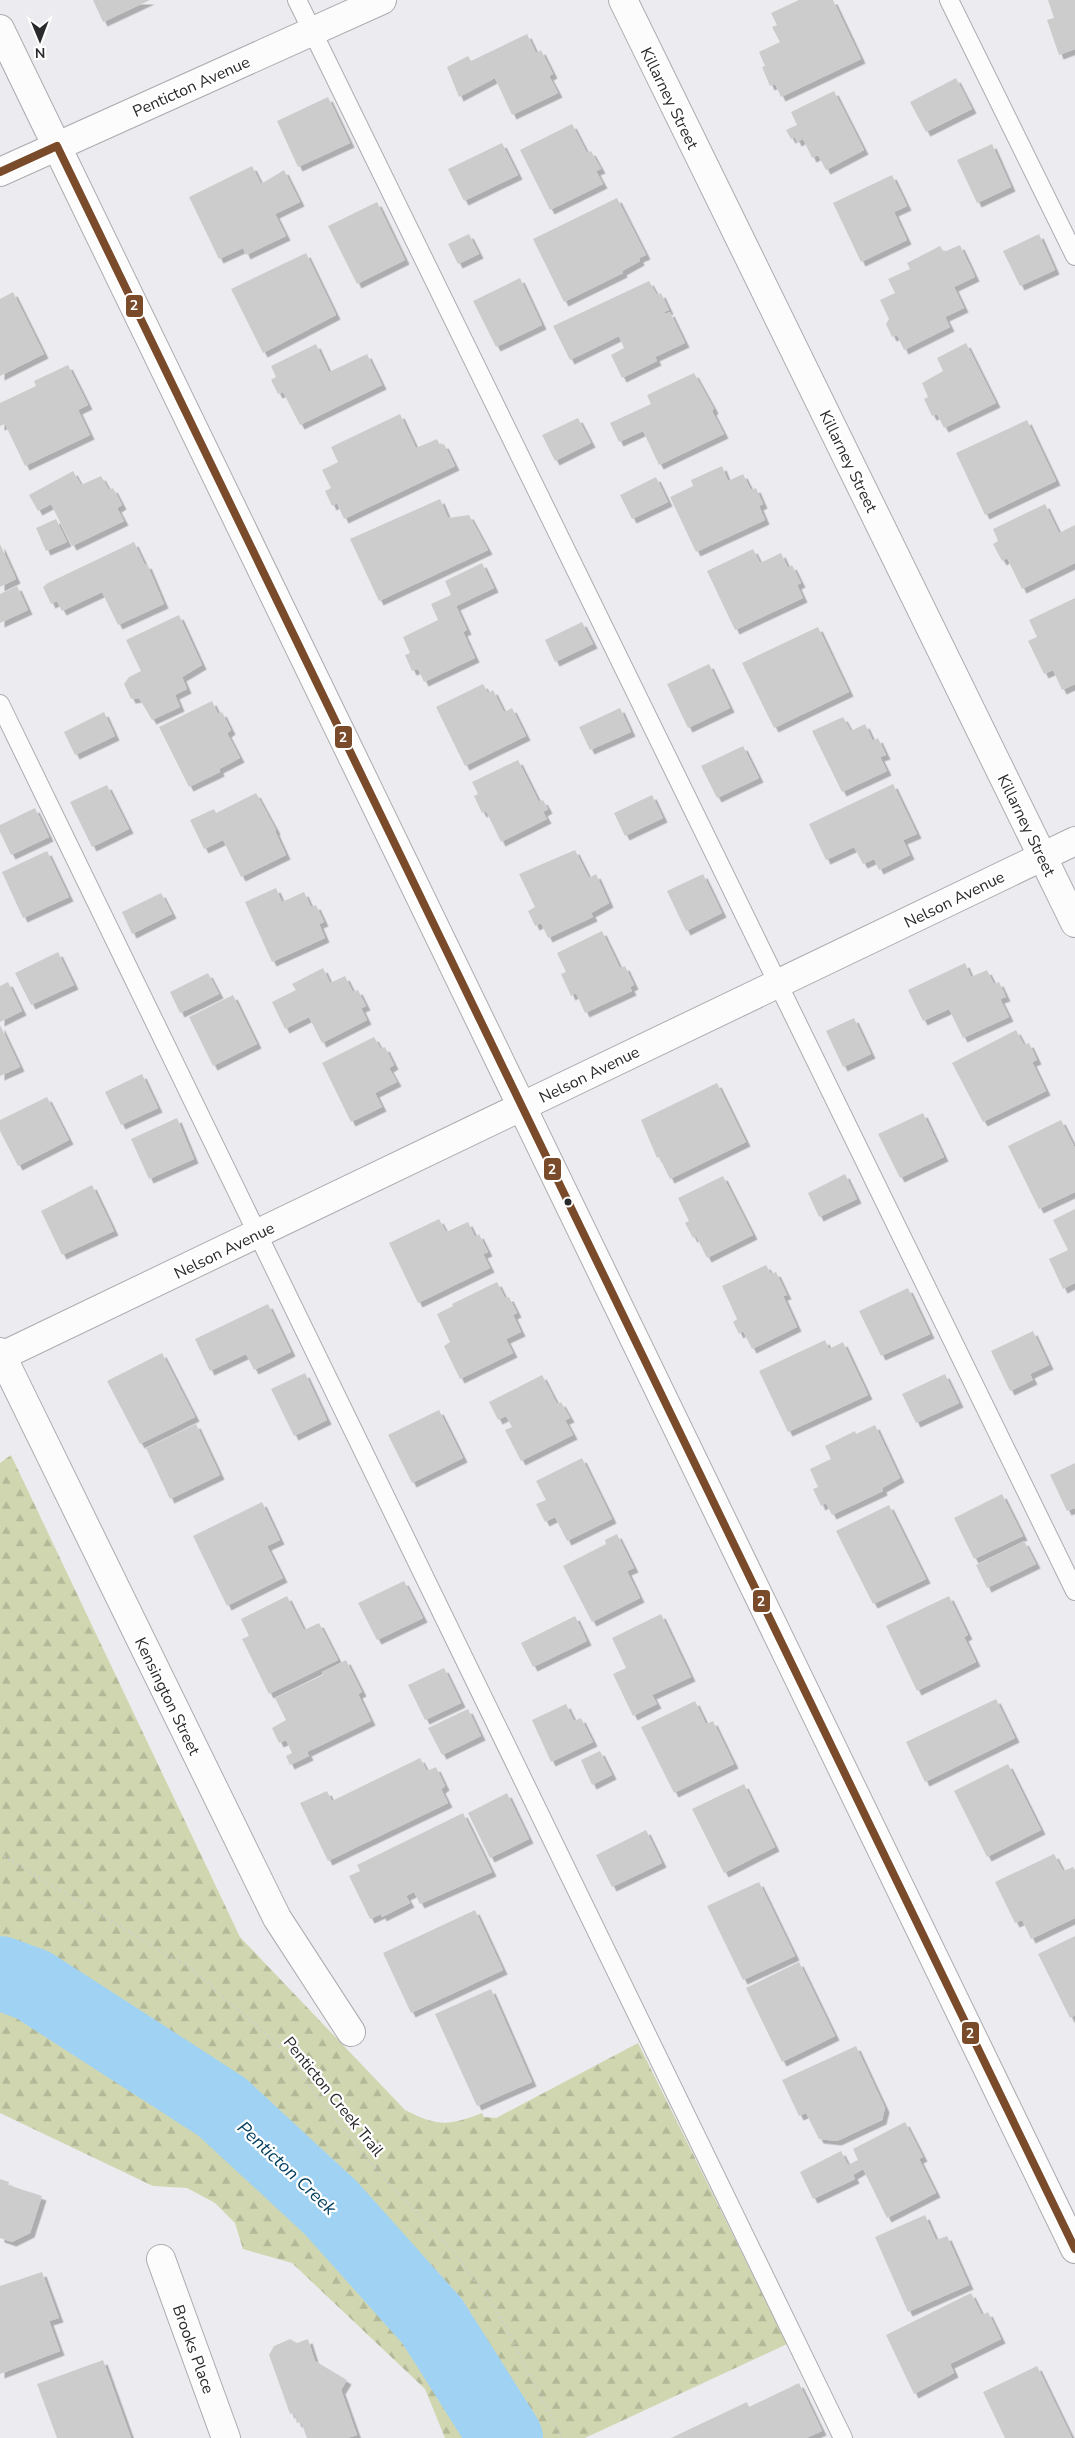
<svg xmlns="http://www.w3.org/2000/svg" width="1075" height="2438" viewBox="0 0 1075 2438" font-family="'Nunito Sans',sans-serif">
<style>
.forest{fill:url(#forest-firs)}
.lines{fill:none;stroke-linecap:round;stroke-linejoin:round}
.river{stroke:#a0d2f4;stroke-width:74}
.building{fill:#cdcccc;filter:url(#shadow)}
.service-casing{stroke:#acacb0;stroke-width:20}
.minor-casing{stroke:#acacb0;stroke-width:30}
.path{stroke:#cccccd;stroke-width:3;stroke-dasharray:1 4;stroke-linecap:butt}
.service{stroke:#fcfcfd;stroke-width:18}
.minor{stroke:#fcfcfd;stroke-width:28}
.bus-1-casing{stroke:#fff;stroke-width:11}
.bus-1{stroke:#7a4b2a;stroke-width:8}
.bus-dot{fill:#2a2a2d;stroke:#fff;stroke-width:2}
.labels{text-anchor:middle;stroke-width:4.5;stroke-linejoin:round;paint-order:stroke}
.street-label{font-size:16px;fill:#2a2a2d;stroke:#fff}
.water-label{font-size:18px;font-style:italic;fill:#013e5d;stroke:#fff}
.line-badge{stroke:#fff;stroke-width:2}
.badge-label{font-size:14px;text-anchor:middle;font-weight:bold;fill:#fff}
</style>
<defs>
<pattern id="forest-firs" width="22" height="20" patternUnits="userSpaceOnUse" patternTransform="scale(1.25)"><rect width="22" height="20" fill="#d0d7b0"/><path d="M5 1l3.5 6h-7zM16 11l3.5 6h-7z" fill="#b3b998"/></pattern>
<filter id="shadow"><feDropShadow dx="4.5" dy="4.5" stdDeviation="0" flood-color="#0004"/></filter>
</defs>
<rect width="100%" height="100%" fill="#ececf0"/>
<!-- forest -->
<path class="forest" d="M11,1455L240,1937L405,2110C439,2127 448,2126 482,2113L484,2117L496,2118L638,2043L787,2344L585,2438H445L425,2389L292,2263L243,2249L235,2223L215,2203L187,2188L153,2186L0,2113V1463Z"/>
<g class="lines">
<!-- river -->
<path class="river" d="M0,1973L33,1985L222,2107L331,2208L432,2321L506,2438"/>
</g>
<!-- building -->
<g class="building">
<path d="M93,0H150L103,22Z"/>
<path d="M799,0H833L861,59L781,97L775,84L770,86L762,67L765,66L759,52L780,42L772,27L777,25L771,13Z"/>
<path d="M1048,0H1075V49L1059,55L1047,20L1054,18Z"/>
<path d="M527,34L536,53L541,50L553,74L549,76L558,93L512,115L495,78L459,97L447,67L468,56L471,61Z"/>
<path d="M956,78L972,109L926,132L910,102Z"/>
<path d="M834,91L864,150L826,170L818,155L812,158L803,139L797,142L795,137L791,139L786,130L797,125L791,112Z"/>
<path d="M328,97L350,143L298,167L277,121Z"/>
<path d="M572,124L587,153L591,151L601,169L596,171L603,184L550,210L520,150Z"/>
<path d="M502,143L518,175L464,201L448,169Z"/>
<path d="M992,144L1011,187L977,203L957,160Z"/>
<path d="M252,166L261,184L284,170L300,202L275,214L286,236L246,255L243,248L219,259L189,197Z"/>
<path d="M892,175L907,206L894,212L907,240L861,262L833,203Z"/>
<path d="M617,198L646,255L639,258L640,261L622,271L623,273L564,302L533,239Z"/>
<path d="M377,202L405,260L357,284L328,226Z"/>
<path d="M469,234L479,254L458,264L448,244Z"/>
<path d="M1039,234L1055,270L1020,286L1003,251Z"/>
<path d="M960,245L975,277L954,287L964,308L945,317L950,327L904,350L897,335L892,337L886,324L889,319L880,300L895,293L888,279L910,269L907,263L940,246L944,252Z"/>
<path d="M306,253L336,315L263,353L231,289Z"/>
<path d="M520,278L542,325L496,347L473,301Z"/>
<path d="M649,281L657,295L661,293L669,310L664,312L665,314L670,312L685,343L655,357L657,361L622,378L611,355L624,348L619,336L570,360L553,326Z"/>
<path d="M13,292L44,354L0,376V299Z"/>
<path d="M966,343L996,403L944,428L937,414L932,416L924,399L928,397L922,383L943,371L937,358Z"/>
<path d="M316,344L329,372L367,354L382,385L300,425L283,392L278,394L271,380L276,377L271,366Z"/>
<path d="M68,365L88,405L78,410L90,435L25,466L5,424L0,426V403L36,386L34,381Z"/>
<path d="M694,373L714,409L712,411L724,434L659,465L643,431L619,442L610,423L651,404L647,395Z"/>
<path d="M400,414L416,448L437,439L440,445L444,444L455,466L344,519L337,503L332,506L325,491L331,488L322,470L338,462L331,447Z"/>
<path d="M578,418L591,443L555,461L542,435Z"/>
<path d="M1027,420L1056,481L985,515L956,453Z"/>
<path d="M722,466L728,481L743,474L751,490L756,488L763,504L759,506L765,520L696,552L670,497L693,486L691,480Z"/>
<path d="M73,471L81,485L101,476L109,490L113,488L122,505L117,508L124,521L72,546L51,504L38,511L29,495Z"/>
<path d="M656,477L668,502L632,519L620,495Z"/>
<path d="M440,499L448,518L469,515L488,550L379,601L350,539Z"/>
<path d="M1045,504L1059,533L1075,525V563L1022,589L1007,558L1002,561L993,544L998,541L993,529Z"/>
<path d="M56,519L67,542L46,551L36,528Z"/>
<path d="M134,542L145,565L147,564L164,604L118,625L102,592L62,611L57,601L51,604L43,587L48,583Z"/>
<path d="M0,544L16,579L0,587Z"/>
<path d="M753,549L760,563L781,553L788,568L792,565L801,583L797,585L803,598L735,630L707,571Z"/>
<path d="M482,563L494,588L456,606L467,630L463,632L475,658L424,682L418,669L412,671L405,655L410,653L403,637L438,620L431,604L451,595L445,581Z"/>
<path d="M17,586L28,610L0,623V594Z"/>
<path d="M1075,598V684L1062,690L1053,670L1044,674L1028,641L1037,637L1029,620Z"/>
<path d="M179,615L202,665L182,677L187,689L175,695L180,707L152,720L139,698L131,699L124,684L129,677L141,671L126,640Z"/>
<path d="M582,622L593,644L555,662L545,640Z"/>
<path d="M818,627L849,692L774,728L742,663Z"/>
<path d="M709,664L730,708L688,728L667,684Z"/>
<path d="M483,684L488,693L493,690L504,712L512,708L526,736L465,766L436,707Z"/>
<path d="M212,701L218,714L222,712L231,730L227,733L240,758L219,769L220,772L189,787L159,727Z"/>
<path d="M620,708L631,732L590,750L579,727Z"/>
<path d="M104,712L115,736L75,755L64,732Z"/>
<path d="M843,717L851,731L865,724L873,741L878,738L886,755L880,757L887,771L842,792L812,731Z"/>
<path d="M743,746L759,778L717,798L701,766Z"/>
<path d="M518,760L539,802L543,800L548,809L543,812L547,819L501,842L486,811L482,813L474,796L478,794L472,782Z"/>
<path d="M893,784L917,834L903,840L910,855L879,870L874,859L863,864L854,847L826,860L809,824Z"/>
<path d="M107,785L129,829L92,847L70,802Z"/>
<path d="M256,793L276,830L275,831L286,855L241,877L223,840L204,849L190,820L214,809L216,813Z"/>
<path d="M652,795L663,818L625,836L614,813Z"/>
<path d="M35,808L49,837L11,855L0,832V825Z"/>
<path d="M575,850L589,878L596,874L609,903L591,913L593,917L548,938L541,923L535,926L528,911L535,907L519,874Z"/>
<path d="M47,851L69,897L23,918L2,872Z"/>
<path d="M703,874L722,913L686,931L667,891Z"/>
<path d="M276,888L282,902L304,892L311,907L316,905L324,922L319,924L325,938L272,962L245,902Z"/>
<path d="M161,893L172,914L132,934L122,912Z"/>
<path d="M602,931L620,968L625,966L634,985L630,987L632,991L585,1013L576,993L571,996L561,974L566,972L557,953Z"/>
<path d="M58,952L74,985L31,1005L15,973Z"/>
<path d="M965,963L971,977L987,970L994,984L999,982L1006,997L1000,999L1009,1017L963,1038L949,1009L923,1021L908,990Z"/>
<path d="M323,968L330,983L345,976L353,992L358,990L366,1006L361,1008L367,1020L322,1043L309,1017L285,1029L272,1002L296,990L292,984Z"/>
<path d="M208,973L219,994L180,1013L170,992Z"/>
<path d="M8,982L22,1011L0,1022V986Z"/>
<path d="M233,995L257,1044L213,1066L189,1017Z"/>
<path d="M854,1018L871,1054L843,1067L826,1031Z"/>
<path d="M0,1025L20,1067L0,1076Z"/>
<path d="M1016,1030L1024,1045L1029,1043L1037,1060L1032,1062L1046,1091L983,1122L952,1063Z"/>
<path d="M374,1037L381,1049L385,1047L394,1065L389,1068L397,1082L375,1093L382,1107L351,1122L322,1063Z"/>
<path d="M142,1074L158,1108L121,1125L105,1092Z"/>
<path d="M717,1083L746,1142L670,1179L659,1157L657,1158L641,1120Z"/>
<path d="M47,1097L69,1140L18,1166L0,1131V1120Z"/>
<path d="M923,1113L944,1157L900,1178L878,1134Z"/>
<path d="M177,1118L194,1159L149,1179L131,1139Z"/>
<path d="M1061,1120L1075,1148V1192L1039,1209L1008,1146Z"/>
<path d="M845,1174L857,1199L819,1217L808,1193Z"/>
<path d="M723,1176L753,1235L707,1258L696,1236L693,1238L685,1223L689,1221L678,1198Z"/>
<path d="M92,1185L114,1231L62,1255L41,1211Z"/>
<path d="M1075,1209V1283L1063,1289L1049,1259L1068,1250L1053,1220Z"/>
<path d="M439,1219L446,1232L468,1222L475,1237L479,1234L488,1252L483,1254L490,1268L418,1303L389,1243Z"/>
<path d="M766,1265L771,1274L776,1272L787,1295L783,1296L797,1327L752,1349L743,1331L739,1334L733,1322L737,1319L722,1286Z"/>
<path d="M497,1282L505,1298L509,1297L517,1313L513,1315L521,1332L506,1339L513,1353L460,1379L444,1346L450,1342L437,1314L453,1306L452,1304Z"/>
<path d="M908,1288L930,1334L881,1356L859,1311Z"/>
<path d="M268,1304L291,1352L254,1370L246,1354L210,1371L195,1339Z"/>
<path d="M1033,1331L1049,1365L1030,1374L1033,1380L1010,1391L991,1351Z"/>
<path d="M825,1340L829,1349L843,1342L868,1395L788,1432L759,1371Z"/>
<path d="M162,1353L195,1417L140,1444L107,1381Z"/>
<path d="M305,1373L327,1420L294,1436L271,1389Z"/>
<path d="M945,1374L959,1403L916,1423L902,1394Z"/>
<path d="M542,1375L557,1404L561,1402L570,1418L565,1420L573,1435L521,1461L505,1430L512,1427L506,1416L498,1420L489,1402Z"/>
<path d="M439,1410L463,1458L412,1483L388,1435Z"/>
<path d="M196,1424L220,1475L170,1499L146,1448Z"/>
<path d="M875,1425L900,1478L882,1488L883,1491L832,1515L826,1503L821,1506L813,1489L818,1487L810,1469L831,1459L825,1446L855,1431L856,1434Z"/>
<path d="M582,1458L612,1519L567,1541L555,1517L545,1522L536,1504L546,1500L536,1481Z"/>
<path d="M1075,1463V1508L1067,1511L1050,1475Z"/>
<path d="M1002,1494L1023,1536L974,1559L954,1518Z"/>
<path d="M262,1502L280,1540L267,1546L283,1578L227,1606L193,1536Z"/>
<path d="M889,1505L926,1579L873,1604L836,1531Z"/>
<path d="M617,1534L634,1568L627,1571L640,1598L592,1622L563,1566L606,1544L605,1540Z"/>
<path d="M1024,1541L1036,1564L987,1588L976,1565Z"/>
<path d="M404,1581L423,1618L377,1640L358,1603Z"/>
<path d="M287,1596L304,1630L319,1623L338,1660L269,1694L242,1639L249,1636L241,1619Z"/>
<path d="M949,1596L968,1635L964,1637L976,1662L917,1691L886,1626Z"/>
<path d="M661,1614L691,1677L652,1695L657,1704L633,1716L613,1674L626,1668L612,1638Z"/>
<path d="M575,1616L587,1641L533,1667L521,1643Z"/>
<path d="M346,1660L362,1692L358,1694L371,1721L307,1752L309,1756L290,1765L286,1756L292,1753L286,1740L279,1743L272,1728L286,1720L275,1698L323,1675L322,1672Z"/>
<path d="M444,1668L461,1703L425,1720L408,1685Z"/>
<path d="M996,1699L1015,1738L925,1782L906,1742Z"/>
<path d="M695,1701L706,1724L713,1721L734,1764L674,1793L641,1727Z"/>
<path d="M566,1704L574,1721L581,1718L593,1742L551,1762L532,1720Z"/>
<path d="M468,1709L481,1736L442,1755L428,1728Z"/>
<path d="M600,1751L612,1775L592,1785L581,1760Z"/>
<path d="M420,1758L427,1771L436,1767L445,1786L441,1789L448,1803L328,1861L300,1803L327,1791L332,1801Z"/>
<path d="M1008,1764L1041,1830L987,1857L954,1791Z"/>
<path d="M744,1784L775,1847L724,1873L692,1809Z"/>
<path d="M507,1793L529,1839L490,1858L468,1813Z"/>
<path d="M463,1813L492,1872L420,1904L414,1892L406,1896L410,1903L382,1917L381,1914L370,1919L349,1876L360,1871L357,1865Z"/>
<path d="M646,1830L662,1863L612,1887L596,1855Z"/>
<path d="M1054,1854L1063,1871L1073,1867L1075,1870V1918L1031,1939L1022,1920L1015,1923L995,1882Z"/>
<path d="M759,1882L795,1956L743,1980L707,1906Z"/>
<path d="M475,1910L503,1970L411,2013L383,1953Z"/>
<path d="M1075,1936V2015L1070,2018L1038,1954Z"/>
<path d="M799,1962L835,2036L782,2062L746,1988Z"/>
<path d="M491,1989L532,2082L477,2106L435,2014Z"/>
<path d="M856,2046L885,2108L882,2120L837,2141L819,2139L806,2113L799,2116L782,2080Z"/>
<path d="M905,2122L923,2157L919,2159L936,2193L887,2218L863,2169L853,2175L855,2179L813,2199L800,2172L841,2151L848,2165L858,2160L853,2149Z"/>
<path d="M0,2179L9,2182L8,2185L42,2196L30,2233L12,2242L0,2238Z"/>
<path d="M925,2215L936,2240L947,2236L969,2285L908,2312L875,2237Z"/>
<path d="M42,2272L59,2318L49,2321L60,2351L0,2374V2286Z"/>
<path d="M971,2293L982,2315L988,2312L1001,2339L950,2364L954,2373L914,2394L886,2335Z"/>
<path d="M290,2339L297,2343L308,2339L315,2361L347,2380L341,2390L357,2435L347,2438H307L301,2422L297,2423L294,2413L290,2414L269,2355L274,2346Z"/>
<path d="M103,2360L131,2438H57L37,2384Z"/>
<path d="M1037,2366L1072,2438H1005L983,2392Z"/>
<path d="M799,2383L822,2431L806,2438H671L747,2402L749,2407Z"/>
</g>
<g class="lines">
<defs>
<g id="service">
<path d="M297,0L1075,1591"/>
<path d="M949,0L1075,256"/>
<path d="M0,704L843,2438"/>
</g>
<g id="minor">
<path d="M623,0L1075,923"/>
<path d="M0,29L1075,2249"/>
<path d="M0,172L382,0"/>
<path d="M0,1352L277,1918L351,2032"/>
<path d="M0,1364L2,1356L1075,841"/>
<path d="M161,2259L226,2438"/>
</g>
</defs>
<!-- service casing -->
<use href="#service" class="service-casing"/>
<!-- minor casing -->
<use href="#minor" class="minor-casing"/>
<!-- path -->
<path class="path" d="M0,1854L191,1969L274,2041L379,2173L451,2249L495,2307L562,2438"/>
<!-- service -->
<use href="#service" class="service"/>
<!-- minor -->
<use href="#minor" class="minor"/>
<defs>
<path id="bus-1" d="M0,172L57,146L1075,2249"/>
</defs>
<!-- bus-1 casing -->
<use href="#bus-1" class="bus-1-casing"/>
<!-- bus-1 -->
<use href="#bus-1" class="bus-1"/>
</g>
<!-- markers -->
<circle class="bus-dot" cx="568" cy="1202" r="4.5"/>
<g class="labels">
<!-- street labels -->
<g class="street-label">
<text transform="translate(191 86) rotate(-24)" y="6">Penticton Avenue</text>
<text transform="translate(670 98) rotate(64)" y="6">Killarney Street</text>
<text transform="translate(849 461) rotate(64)" y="6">Killarney Street</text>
<text transform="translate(1027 825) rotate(64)" y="6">Killarney Street</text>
<text transform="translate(954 899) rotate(-26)" y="6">Nelson Avenue</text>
<text transform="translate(589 1074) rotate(-26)" y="6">Nelson Avenue</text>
<text transform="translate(224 1250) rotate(-26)" y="6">Nelson Avenue</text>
<text transform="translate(168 1696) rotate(64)" y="6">Kensington Street</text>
<text transform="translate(334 2096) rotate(51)" y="6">Penticton Creek Trail</text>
<text transform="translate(194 2349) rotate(70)" y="6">Brooks Place</text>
</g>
<!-- water labels -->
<g class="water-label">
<text transform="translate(287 2168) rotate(43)" y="6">Penticton Creek</text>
</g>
</g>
<g class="line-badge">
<rect x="125" y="294" width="19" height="24" rx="5" fill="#7a4b2a"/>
<rect x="334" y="725" width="19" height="24" rx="5" fill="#7a4b2a"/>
<rect x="543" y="1157" width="19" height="24" rx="5" fill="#7a4b2a"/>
<rect x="752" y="1589" width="19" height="24" rx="5" fill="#7a4b2a"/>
<rect x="961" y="2021" width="19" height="24" rx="5" fill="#7a4b2a"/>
</g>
<g class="badge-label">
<text x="134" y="310">2</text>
<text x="343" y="742">2</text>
<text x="552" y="1174">2</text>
<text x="761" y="1606">2</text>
<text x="970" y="2038">2</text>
</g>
<!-- north arrow -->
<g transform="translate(40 40) rotate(179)" stroke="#ffffff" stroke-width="4" paint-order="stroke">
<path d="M0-4L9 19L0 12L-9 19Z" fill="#2a2a2d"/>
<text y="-8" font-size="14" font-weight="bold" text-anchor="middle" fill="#2a2a2d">N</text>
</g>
</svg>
